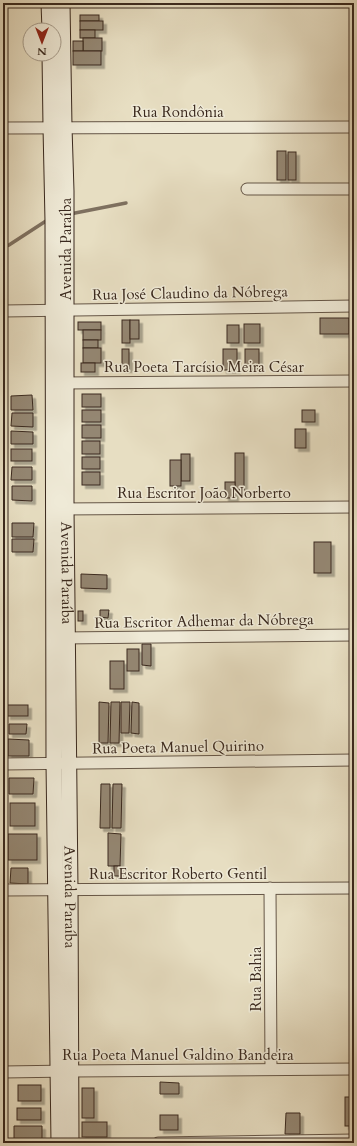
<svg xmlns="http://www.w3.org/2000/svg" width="357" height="1146" viewBox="0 0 357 1146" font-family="Cardo,serif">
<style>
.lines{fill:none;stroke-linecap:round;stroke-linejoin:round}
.stream{stroke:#7e705f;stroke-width:3.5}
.building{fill:#948773;stroke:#3a291e;filter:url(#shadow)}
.street-casing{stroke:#655647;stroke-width:13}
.secondary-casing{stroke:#3a291e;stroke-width:17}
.street{stroke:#efead7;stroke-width:11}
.secondary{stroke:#efead7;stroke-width:15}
.labels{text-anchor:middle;stroke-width:3;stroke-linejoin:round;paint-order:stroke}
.street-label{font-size:15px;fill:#3a291e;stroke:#efead7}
</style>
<defs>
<filter id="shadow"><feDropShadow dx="3.5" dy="3.5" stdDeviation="0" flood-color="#0004"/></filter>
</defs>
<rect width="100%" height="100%" fill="#e7dec2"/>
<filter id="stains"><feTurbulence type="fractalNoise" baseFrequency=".005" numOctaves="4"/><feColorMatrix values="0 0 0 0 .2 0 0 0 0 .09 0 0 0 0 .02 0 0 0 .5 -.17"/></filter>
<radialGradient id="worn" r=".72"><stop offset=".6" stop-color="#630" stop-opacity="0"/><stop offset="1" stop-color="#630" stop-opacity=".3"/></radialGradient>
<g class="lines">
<!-- stream -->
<g class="stream">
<path d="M70,214L126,203"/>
<path d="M3,247L9,245L49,219"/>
</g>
</g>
<!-- building -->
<g class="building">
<rect x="80" y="15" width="19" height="6"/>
<rect x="80" y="21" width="23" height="9"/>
<rect x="80" y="30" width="15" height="8"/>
<rect x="83" y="38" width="19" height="13"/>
<rect x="73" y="41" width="10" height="10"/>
<rect x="73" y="51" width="28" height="14"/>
<rect x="277" y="151" width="9" height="29"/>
<rect x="288" y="152" width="8" height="28"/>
<rect x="320" y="318" width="29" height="16"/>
<rect x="122" y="320" width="8" height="23"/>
<rect x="130" y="320" width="9" height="19"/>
<rect x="78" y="322" width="23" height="8"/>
<rect x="244" y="324" width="16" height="19"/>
<rect x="227" y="325" width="12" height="18"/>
<rect x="83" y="330" width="18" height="10"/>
<rect x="83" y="340" width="15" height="8"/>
<rect x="83" y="348" width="18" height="15"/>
<rect x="122" y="349" width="7" height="20"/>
<rect x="223" y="349" width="14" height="21"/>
<rect x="245" y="349" width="14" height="20"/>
<rect x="81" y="363" width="14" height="9"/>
<rect x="82" y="394" width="19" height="13"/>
<path d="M32,395L33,410H11V396Z"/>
<rect x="82" y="410" width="19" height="12"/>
<rect x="302" y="410" width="13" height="12"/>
<path d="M12,413H33V427L11,426Z"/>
<rect x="3" y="424" width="1" height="21"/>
<rect x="82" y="425" width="19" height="13"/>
<rect x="295" y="429" width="11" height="19"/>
<path d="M11,431L33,432V444H11Z"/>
<rect x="82" y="441" width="18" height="13"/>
<rect x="11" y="449" width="21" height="12"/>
<rect x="235" y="453" width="9" height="37"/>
<rect x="181" y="454" width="9" height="27"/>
<rect x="82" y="457" width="18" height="12"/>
<rect x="170" y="460" width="11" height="26"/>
<path d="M12,467H32V480H11Z"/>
<rect x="82" y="472" width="18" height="13"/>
<rect x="225" y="482" width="10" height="16"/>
<path d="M12,486H32V501L12,500Z"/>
<path d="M12,523H34L33,537H12Z"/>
<path d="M12,539H34L33,552H12Z"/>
<rect x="314" y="542" width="17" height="31"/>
<path d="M81,574L107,575V589L81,588Z"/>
<path d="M100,610H109L108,618L100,617Z"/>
<rect x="78" y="611" width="5" height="10"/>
<path d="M142,644H151V666L142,665Z"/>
<rect x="127" y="649" width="12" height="22"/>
<rect x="110" y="661" width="14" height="28"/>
<path d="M99,702L109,703L108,743H99Z"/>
<path d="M111,702H120L119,743H110Z"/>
<path d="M121,702H130L129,733H121Z"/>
<path d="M132,702L139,703V734L131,733Z"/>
<rect x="7" y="705" width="21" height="11"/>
<path d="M9,724H27L26,734H9Z"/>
<path d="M8,739L29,740V756H8Z"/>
<path d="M9,778H34L33,794H9Z"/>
<path d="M101,784H110V828H100Z"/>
<path d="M113,784H122L121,828H112Z"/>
<rect x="10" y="803" width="25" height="23"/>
<path d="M108,833L121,834L120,866H108Z"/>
<rect x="8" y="834" width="29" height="26"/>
<rect x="114" y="866" width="6" height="10"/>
<path d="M11,868H28V884L10,883Z"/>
<path d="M160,1082L179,1083V1094H160Z"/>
<rect x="18" y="1085" width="23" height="16"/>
<rect x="82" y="1088" width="12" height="30"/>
<rect x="345" y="1097" width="9" height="29"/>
<rect x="17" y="1108" width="24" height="12"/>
<path d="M286,1113H300V1134H285Z"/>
<rect x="160" y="1115" width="18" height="15"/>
<rect x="82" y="1122" width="25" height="15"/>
<path d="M14,1126H42V1140L14,1139Z"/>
</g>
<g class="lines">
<defs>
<g id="street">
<path d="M3,128L354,127"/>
<path d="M247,189H354"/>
<path d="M3,311L354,306"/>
<path d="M59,383L354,381"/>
<path d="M59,509L354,507"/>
<path d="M61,638L354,635"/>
<path d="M3,764L354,760"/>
<path d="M270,888L271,1069"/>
<path d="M3,890L354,888"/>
<path d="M3,1072L71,1071L354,1069"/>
<path d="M158,1143L354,1140"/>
</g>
<g id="secondary">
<path d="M49,3L50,30"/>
<path id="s1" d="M62,3L64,127L66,191V509L70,889L71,1143"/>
<path d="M50,54L51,127L53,221L54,763L59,1143"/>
</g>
</defs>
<!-- street casing -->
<use href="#street" class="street-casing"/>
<!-- secondary casing -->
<use href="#secondary" class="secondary-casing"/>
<!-- street -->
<use href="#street" class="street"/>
<!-- secondary -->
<use href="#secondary" class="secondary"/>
</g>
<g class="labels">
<!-- street labels -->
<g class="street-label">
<text x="178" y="117">Rua Rondônia</text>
<text transform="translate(66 249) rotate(-90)" y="5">Avenida Paraíba</text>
<text transform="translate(190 293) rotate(-1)" y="5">Rua José Claudino da Nóbrega</text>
<text x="204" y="372">Rua Poeta Tarcísio Meira César</text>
<text x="204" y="498">Rua Escritor João Norberto</text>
<text dy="5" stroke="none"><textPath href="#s1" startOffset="570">Avenida Paraíba</textPath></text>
<text transform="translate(204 621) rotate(-1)" y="5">Rua Escritor Adhemar da Nóbrega</text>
<text transform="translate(178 747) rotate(-1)" y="5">Rua Poeta Manuel Quirino</text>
<text x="178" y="879">Rua Escritor Roberto Gentil</text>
<text dy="5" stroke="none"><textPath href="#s1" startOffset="894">Avenida Paraíba</textPath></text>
<text transform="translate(256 979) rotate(-90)" y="5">Rua Bahia</text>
<text x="178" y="1060">Rua Poeta Manuel Galdino Bandeira</text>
</g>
</g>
<!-- margin -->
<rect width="357" height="1146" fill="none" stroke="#e7dec2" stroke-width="16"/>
<rect x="4" y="4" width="349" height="1138" fill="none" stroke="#3a291e" stroke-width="2"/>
<rect x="8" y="8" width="341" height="1130" fill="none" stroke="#3a291e"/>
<!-- north arrow -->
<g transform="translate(42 42) rotate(180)"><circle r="19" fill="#efead7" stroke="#a79d8d"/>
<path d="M0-3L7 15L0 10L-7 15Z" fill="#8f2418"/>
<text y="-6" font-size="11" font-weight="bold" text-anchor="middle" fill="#3a291e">N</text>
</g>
<rect width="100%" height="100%" filter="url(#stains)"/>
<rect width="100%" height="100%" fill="url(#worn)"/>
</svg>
